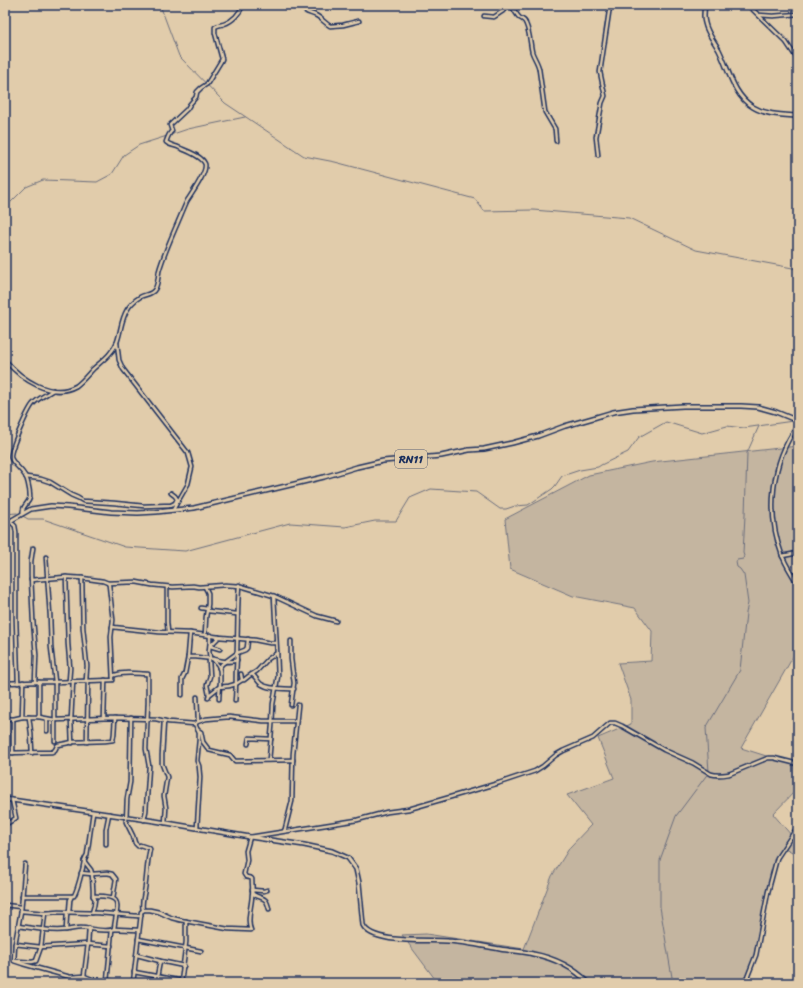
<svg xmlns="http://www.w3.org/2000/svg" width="803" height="988" viewBox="0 0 803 988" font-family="Sriracha,sans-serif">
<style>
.green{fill:#c4b5a0;stroke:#70727f}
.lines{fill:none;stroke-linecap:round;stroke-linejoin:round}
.stream{stroke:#6a6d7d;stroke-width:1}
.minor-casing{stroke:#1b2f5e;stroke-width:5.5}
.major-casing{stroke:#1b2f5e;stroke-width:6}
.minor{stroke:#e1ccab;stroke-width:2.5}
.major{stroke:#e1ccab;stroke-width:3}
.labels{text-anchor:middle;stroke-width:3.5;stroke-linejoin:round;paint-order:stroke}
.shield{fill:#e1ccab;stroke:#565e75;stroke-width:1}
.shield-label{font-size:11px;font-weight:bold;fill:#1b2f5e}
</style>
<rect width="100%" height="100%" fill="#e1ccab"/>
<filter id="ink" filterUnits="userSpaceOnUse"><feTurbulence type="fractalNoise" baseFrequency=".025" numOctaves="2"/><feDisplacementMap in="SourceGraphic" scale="8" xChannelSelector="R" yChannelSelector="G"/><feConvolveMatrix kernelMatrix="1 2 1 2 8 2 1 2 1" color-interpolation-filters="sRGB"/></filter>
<g filter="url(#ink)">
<!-- green -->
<path class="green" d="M798,446V648L741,748L798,766V790L797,789L773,814L798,843V845L794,853L783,847L775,860L757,939L754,956L744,983H438L402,935L426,934L524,949L552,876L570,847L591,825L567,795L614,778L598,738L631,724V700L618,663L651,661L652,631L635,608L573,596L510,569L505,519L589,475L652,462Z"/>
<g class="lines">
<!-- stream -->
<g class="stream">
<path d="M160,5L179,56L225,103L304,156L335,162L475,199L484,211L533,210L629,218L696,250L798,269"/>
<path d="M170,135L188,129L245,117"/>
<path d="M5,208L26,187L43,180L97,182L112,174L124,155L139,145L167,136"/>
<path d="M5,514L17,513"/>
<path d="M21,515L28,519H43L125,547L185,551L290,523L345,527L375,521H396L410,498L431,489L476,492L500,509H506L515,506L528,505L552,489L555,486L562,476L580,470L598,467L601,465L628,452L639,437L666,422L702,433L727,426L744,428L793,421"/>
<path d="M673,983L660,907V860L676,816L709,772L706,728L740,670L746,613L748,603L744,575L740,569L737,567L736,562L737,560L743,559L744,556L743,553L745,515L747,453L759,426"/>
</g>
<defs>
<g id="minor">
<path d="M302,5C304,14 310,12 317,16C322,19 325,23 330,26L343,25L359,21"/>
<path d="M511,5C514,9 516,15 520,18C523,20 525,20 526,24C530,33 530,43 532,52C534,58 538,63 539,69L545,112L555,129L556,141"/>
<path d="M748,5L786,42L798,60"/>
<path d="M759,15L773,16L798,14"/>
<path d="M484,16L494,17L503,11L507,5"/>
<path d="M598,155L596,137L602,103L605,96L600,72L609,12L611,5"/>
<path d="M117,343L119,360L123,369L157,413L188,453L192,467L188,484L173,510"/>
<path d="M5,360C21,379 51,400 76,386C83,381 88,374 93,369C102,361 113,353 117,342C121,331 121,320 127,310C130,305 135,300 140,297C145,294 152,295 155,289C158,284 158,277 159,271C163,257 169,243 175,229C179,220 183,210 187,201C192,193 207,173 205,164C202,156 187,151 180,148C175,145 170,146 166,142C167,139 169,133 172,131L170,125L187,109L190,104L196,97L197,92L201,88L207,84L221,61L222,59L215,33V27C218,25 221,25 224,24C233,21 240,13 243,5"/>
<path d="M798,425C771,462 766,513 782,555C786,566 793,575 798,585"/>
<path d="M26,477L41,479L50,482L71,495L78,498L83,501L114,503L144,506L171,505L175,503L177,499L175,496L171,493"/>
<path d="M23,513C21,506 29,504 30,497C30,493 29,487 28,483C26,471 14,466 11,458C9,451 28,410 33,404C38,398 46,395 53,390"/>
<path d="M10,521L15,526L16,532V619L18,683"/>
<path d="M33,548L31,561V576L33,620L36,655L35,682"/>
<path d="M782,556L798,553"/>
<path d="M46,557L50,615L51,647L55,682V741"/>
<path d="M66,577L68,644L70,668L69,681"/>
<path d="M82,578L83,628L87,666L86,681"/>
<path d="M108,583L136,582L152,585L173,587L193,586L199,587L225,585L241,586L274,596L317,616L336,621"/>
<path d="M167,587V622L168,632"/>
<path d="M205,587L208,593V604L206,617L205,635"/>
<path d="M201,608L208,609"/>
<path d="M208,611L237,614"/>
<path d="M112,627L159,632L190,633L219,637L255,640L270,643H276"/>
<path d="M291,641V659L294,683L291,705"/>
<path d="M211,645L219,637"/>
<path d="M210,646L220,649"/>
<path d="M188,657H196L213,659C215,662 218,664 219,667C222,674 219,691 219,699"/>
<path d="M213,659C220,661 232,663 237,660"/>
<path d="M219,668L222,664L237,653L245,650L247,648L248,639"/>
<path d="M252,674C256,677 258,682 261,684C270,690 284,688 294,689"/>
<path d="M113,676C121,671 138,674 148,674V702L146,749L149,766L146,811L144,820"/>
<path d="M242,680H244L249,676L257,671L268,659L277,653L274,596"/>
<path d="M39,682V717"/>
<path d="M5,683L35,682H55L113,680L111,637L113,620L109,585L108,583L103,581L82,578L66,577L31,580"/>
<path d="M182,695V679L185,673L188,657L190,633"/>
<path d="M209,695L219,687L229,686L236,684L242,680L241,674"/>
<path d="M208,698L209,695L207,685L210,676L209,661L210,658L209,651L210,641V635"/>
<path d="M235,701C236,692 236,682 236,673C238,644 237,615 239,585"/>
<path d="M5,707L6,683"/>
<path d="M22,717L23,682"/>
<path d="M29,717L31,733L32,753"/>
<path d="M5,718L13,719L22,717H39L55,720L111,718L156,719L169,722L195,724L197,722L198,719L197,697"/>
<path d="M104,718L105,680"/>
<path d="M131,718L130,782L127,799L126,822L133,836L135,843L138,846L140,845L149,848L150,849C147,862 147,875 145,888C144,896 141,903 143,910"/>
<path d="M164,721L162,755V764L167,777L164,796L166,808L165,823"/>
<path d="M197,722L206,719L229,717L263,721H296"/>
<path d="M195,724L199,733V740L197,761L199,766L200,777L197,828"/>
<path d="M198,730L201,732L203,742L209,750L213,751L230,755L235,761L293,760"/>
<path d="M47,731V719"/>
<path d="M87,742L88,681"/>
<path d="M72,743L71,720L73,681"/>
<path d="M248,744L249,738L271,739"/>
<path d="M5,753L52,752L55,750L57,746L58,745L73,742L105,741L113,740L114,734L115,718"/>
<path d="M13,753V719"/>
<path d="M269,760L272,726L273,704L278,676L277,653"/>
<path d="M5,825L16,818L12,800"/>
<path d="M284,831L285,829L292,801L293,754L298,705"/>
<path d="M792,837L798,834"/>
<path d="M106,844V829L109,814"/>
<path d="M5,851L7,852L5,881"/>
<path d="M84,861L91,870L92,874L93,890V896L95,899L94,906L92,913"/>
<path d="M25,864L21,911L15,944L14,961L23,964L70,977L84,976L94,980L110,981L117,983"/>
<path d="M81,873L92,874L107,873L112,874L116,879L113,898"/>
<path d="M252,890L264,891L267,890"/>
<path d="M253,894C262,900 266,895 269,909"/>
<path d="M22,896H71"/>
<path d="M93,896C125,895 117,904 114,929"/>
<path d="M5,905L21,907"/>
<path d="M21,911L45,913L58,912L99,913L138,916L141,915V912L144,910H150L159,912L172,918L180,920L228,929L251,930C246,921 252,905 252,895C253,890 252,885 252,879L251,878L246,877L244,874L247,860L246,851L250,837L357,820L387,812L409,809L499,783L535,771L543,766L556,755L563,751L593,738L610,723H615L622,726L664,750L693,763L711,774C718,776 723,775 729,774L768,758H774L798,764"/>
<path d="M69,912L70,900L72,896H74C78,888 80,879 82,871C84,865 83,860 87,855L93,812"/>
<path d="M18,926C33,928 50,932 65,930C70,930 75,928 81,928C89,928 107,933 114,929L138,930"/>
<path d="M66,930L67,913"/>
<path d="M138,939L201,951"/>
<path d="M15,944L41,947L88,944L111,946"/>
<path d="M137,955L160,961L184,966"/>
<path d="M16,961L32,962L36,961L41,947L45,913"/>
<path d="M134,972L182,981"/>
<path d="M84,976L88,944L89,928"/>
<path d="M157,977L160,961"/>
<path d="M107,981L112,930"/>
<path d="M133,983L141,915"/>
<path d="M181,983L186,942V921"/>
<path d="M745,983L756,955L768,892L777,858L798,826"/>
</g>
<g id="major">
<path d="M705,5C704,11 703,17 705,23C707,33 714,41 719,50C729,70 733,95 753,107C766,115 783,115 798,116"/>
<path d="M5,524L31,509L51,506L68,507L111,512L138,513L156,512L194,508L324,477L357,467L383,461L441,456L469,450L484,449L512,443L538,436L565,426L593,418L613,412L633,409L683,406H741L758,407L776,412L798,421"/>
<path d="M5,799L155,821L250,837L304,845L332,851L348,858L356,869L359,883L363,925C372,945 430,939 448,941C465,942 483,946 500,949C511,951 522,951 533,954C554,958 574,968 589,983"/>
</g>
</defs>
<!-- minor casing -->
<use href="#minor" class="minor-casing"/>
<!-- major casing -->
<use href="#major" class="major-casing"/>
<!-- minor -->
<use href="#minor" class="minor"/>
<!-- major -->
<use href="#major" class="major"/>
</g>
</g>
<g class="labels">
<!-- shield labels -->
<rect class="shield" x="395" y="450" width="32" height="18" rx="3"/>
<g class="shield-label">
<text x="411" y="463">RN11</text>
</g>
</g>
<!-- margin -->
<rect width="803" height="988" fill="none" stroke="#e1ccab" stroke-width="20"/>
<rect x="10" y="10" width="783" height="968" fill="none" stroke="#1b2f5e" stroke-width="1.5" filter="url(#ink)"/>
</svg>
